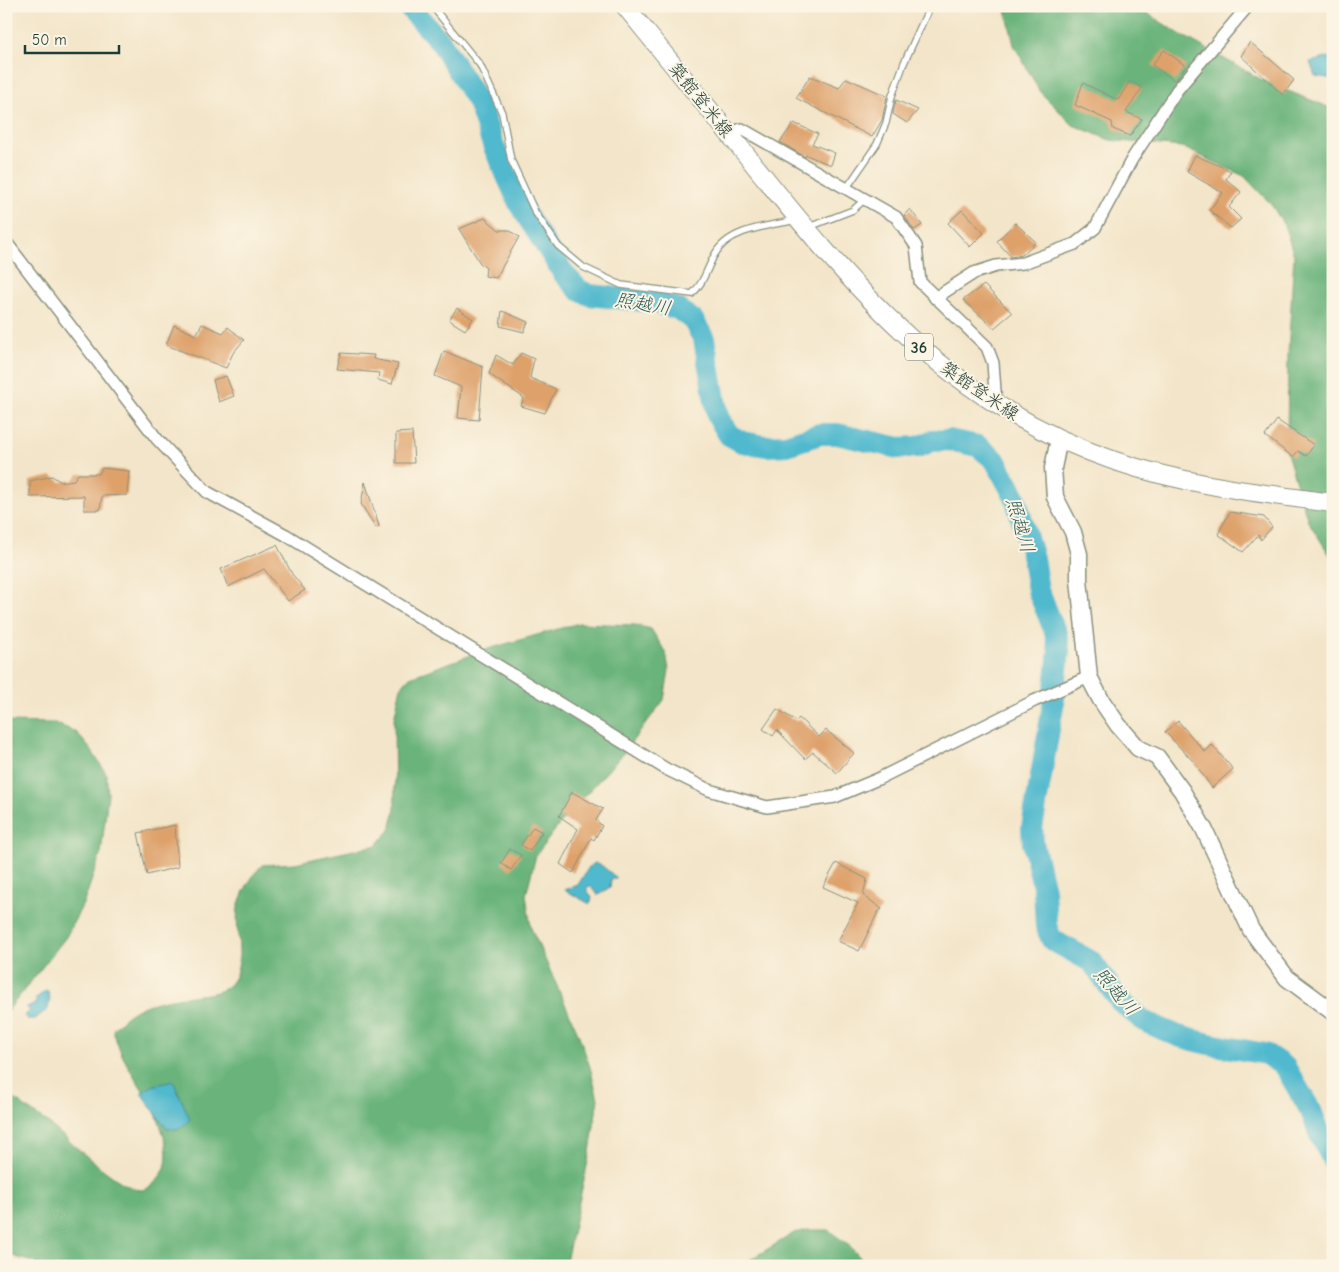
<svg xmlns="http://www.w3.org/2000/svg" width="1339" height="1272" viewBox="0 0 1339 1272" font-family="'Comic Neue','Klee One',sans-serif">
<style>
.forest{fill:#6bb47b;stroke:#457858}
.water{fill:#51b9ce;stroke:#387b81}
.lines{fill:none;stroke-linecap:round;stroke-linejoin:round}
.river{stroke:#51b9ce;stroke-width:22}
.building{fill:#dea16a}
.lane-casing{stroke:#89917e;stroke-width:8}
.street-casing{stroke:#89917e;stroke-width:14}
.secondary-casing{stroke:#89917e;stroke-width:19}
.primary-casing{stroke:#89917e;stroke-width:20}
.lane{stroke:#fff;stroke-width:5.5}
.street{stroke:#fff;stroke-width:11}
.secondary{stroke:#fff;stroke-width:16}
.primary{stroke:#fff;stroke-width:18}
.labels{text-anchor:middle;stroke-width:4;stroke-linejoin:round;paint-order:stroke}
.shield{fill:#fcf5e5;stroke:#617469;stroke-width:1}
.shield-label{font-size:16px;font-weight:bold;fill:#1f3d34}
.street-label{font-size:18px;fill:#1f3d34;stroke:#fcf5e5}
.water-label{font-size:19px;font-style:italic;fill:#2c5c5a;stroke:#fcf5e5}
</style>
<rect width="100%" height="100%" fill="#fcf5e5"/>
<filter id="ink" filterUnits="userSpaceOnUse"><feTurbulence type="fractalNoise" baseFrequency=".02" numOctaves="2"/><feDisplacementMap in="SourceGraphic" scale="10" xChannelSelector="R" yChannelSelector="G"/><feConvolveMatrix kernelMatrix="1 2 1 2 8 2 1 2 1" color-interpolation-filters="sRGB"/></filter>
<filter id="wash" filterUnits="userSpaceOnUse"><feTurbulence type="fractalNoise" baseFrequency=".0096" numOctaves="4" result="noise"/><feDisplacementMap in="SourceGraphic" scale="20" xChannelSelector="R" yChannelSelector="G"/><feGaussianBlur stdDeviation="1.12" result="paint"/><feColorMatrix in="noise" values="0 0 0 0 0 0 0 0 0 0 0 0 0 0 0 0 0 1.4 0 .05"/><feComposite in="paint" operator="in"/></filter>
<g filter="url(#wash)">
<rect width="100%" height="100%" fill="#f3e5c9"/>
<!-- forest -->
<g class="forest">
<path d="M1005,6H1136L1178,33L1266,82L1333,109V560L1308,521L1287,453L1288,354L1294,255L1284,225L1271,204L1244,176L1182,147L1110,140L1073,125L1040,92L1014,45Z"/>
<path d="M579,623L635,625L651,629L666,653L669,670L664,700L621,756L562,821L536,855L526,895L531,928L578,1033L590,1067L598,1099L590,1152L565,1266H38L33,1262L6,1254V1092C20,1104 35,1114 49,1124C67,1138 121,1191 142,1190C150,1189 156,1182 160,1176C170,1165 167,1147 163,1133C153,1095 122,1069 113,1030C136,1001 165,1000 199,995C209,994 220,993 228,986C248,968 234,931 238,908C241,893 252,876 262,865L295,863L377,845L390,830L395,809L394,719L401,687L410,677L488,649Z"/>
<path d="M6,722L55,723L76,732L91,750L106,773L108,794L101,853L84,902L66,937L6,1013Z"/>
<path d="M808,1230H828L850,1246L867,1266H740L794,1233Z"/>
</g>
<!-- water -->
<g class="water">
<path d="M1333,54V79L1315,76L1310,62L1330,57Z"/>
<path d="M595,863L601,865L617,878L611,880L610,887L598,895L590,886L586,888L592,898L590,904L565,890L578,885L589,867Z"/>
<path d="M47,990L50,998L48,1009L35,1019H27L25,1015L30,1011L26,1007L36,1004V998Z"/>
<path d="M173,1081L190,1119C183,1128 178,1130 167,1129L141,1093L152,1086Z"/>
</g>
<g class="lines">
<!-- river -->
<path class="river" d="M408,6L440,41L478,102L494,147L520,205L564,274L579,290L590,295L653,302L678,309L693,320L704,339L718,417L729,435L742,442L766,446L786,445L820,434H837L899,448L918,447L932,441L949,440L978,446L995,460L1015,497L1033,558L1038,590L1056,634L1059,651L1053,706L1032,828L1033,843L1044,890L1046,926L1052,940L1092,962L1120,1001L1144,1021L1178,1036L1209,1044L1266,1054L1285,1067L1311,1111L1321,1137L1333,1160"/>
</g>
<g id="blocks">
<!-- building -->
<g class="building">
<path d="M1250,42L1294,80L1283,95L1241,56Z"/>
<path d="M1164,50L1186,66L1175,81L1152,65Z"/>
<path d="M810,76L839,88L846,78L887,96L882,120L872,137L796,98Z"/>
<path d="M1130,81L1142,88L1126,112L1142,119L1130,136L1113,129L1112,122L1075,105L1083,83L1118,100Z"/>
<path d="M896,100L918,110L907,123L893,114Z"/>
<path d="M794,123L818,134L812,144L835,153L831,165L806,155L805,157L780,142Z"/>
<path d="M1195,155L1231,171L1226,179L1241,192L1229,207L1241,219L1231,228L1209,210L1223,193L1187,172Z"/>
<path d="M910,209L922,225L914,230L904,215Z"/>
<path d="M962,210L984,233L970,247L948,223Z"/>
<path d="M485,218L499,230H509L519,237L496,278L485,276L486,268L480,263L459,229Z"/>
<path d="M1015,223L1036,242L1022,255L1011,257L997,241Z"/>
<path d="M984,285L1012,313L994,328L963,300Z"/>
<path d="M457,308L473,319L465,330L449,320Z"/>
<path d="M502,311L528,322L524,332L500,326Z"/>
<path d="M202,324L223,333L228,327L244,340L233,353L226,368L166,345L174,325L196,335Z"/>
<path d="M444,351L483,367L479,420L458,418L461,387L435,376Z"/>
<path d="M341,353L374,355L373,359L398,364L392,384L378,380L379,373L337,369Z"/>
<path d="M521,353L534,359L530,378L556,389L545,413L521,406L524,398L489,374L496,355L513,365Z"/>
<path d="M226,376L234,396L219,402L213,380Z"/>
<path d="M1277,420L1314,445L1306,456L1298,451L1293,457L1265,436Z"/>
<path d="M412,432L414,463H396V433Z"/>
<path d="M102,468L129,471L127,495L102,496L100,510H84V496L30,497V481L52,476L61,482L74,480L78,474H99Z"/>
<path d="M365,482L379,526L376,528L361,504Z"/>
<path d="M1230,512L1264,517L1272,527L1261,540L1258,535L1243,552L1218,534Z"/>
<path d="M277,545L292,574L305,590L288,601L264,569L228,587L221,569Z"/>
<path d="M777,709L796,721L799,718L819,737L826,730L854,753L837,773L813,752L805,759L777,730L773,736L763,729Z"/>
<path d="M1178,721L1205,752L1212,745L1233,769L1212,788L1194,762L1165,732Z"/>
<path d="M572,792L603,809L596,820L602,826L594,840L591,838L573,873L560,864L578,829L559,816Z"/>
<path d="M175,825L178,867L147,875L138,833Z"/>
<path d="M533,827L542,832L530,851L521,845Z"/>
<path d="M510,849L521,855L511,870L501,863Z"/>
<path d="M836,863L867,879L863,895L882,909L878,912L859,951L838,941L858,903L823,887Z"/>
</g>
</g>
</g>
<g filter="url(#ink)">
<use href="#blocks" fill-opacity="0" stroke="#89917e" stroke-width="1"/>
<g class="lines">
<defs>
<g id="lane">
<path d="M432,6L480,65L502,113L511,160L535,212L558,246L583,267L621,285L692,294C704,283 707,268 715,254C730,228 770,226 796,220"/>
<path d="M846,189L877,144L886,123L892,96L904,63L930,6"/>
<path d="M809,227L853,210L864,200"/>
</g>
<g id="street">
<path d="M729,133L742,129L896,217L916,246L920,282L987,347L993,363L996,405"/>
<path d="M6,242L157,439L207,492L286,535L666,769L709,790L767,807L835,797L878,779L1034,701L1089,677"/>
<path d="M935,298L974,273L996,266L1023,263L1075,244L1095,228L1132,159L1177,90L1248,6"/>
</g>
<path id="secondary" d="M1059,439L1053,468L1055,497L1073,532L1079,554V580L1089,677L1101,700L1118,725L1138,748L1157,757L1182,791L1204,829L1251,930L1287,978L1333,1012"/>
<path id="primary" d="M625,6C666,56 707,106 748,157C853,288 950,405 1115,461C1186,485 1259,493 1333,503"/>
</defs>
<!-- lane casing -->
<use href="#lane" class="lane-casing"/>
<!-- street casing -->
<use href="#street" class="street-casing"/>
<!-- secondary casing -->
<use href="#secondary" class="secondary-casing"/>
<!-- primary casing -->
<use href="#primary" class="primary-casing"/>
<!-- lane -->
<use href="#lane" class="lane"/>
<!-- street -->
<use href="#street" class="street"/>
<!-- secondary -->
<use href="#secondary" class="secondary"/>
<!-- primary -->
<use href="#primary" class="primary"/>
</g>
</g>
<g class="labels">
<!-- shield labels -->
<rect class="shield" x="905" y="333.5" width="28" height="27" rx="4"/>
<g class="shield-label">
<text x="919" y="353">36</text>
</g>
<!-- street labels -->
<g class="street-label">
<text transform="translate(701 100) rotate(51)" y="6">築館登米線</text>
<text transform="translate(980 391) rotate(34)" y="6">築館登米線</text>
</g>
<!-- water labels -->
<g class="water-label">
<text transform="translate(643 303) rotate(10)" y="7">照越川</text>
<text transform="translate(1021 525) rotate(74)" y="7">照越川</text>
<text transform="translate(1117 991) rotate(49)" y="7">照越川</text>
</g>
</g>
<!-- margin -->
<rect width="1339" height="1272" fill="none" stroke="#fcf5e5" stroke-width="25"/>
<!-- scale -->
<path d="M25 45v8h94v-8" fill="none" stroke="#1f3d34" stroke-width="2.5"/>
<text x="32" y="45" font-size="15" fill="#1f3d34" stroke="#fcf5e5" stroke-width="4" paint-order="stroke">50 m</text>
</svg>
